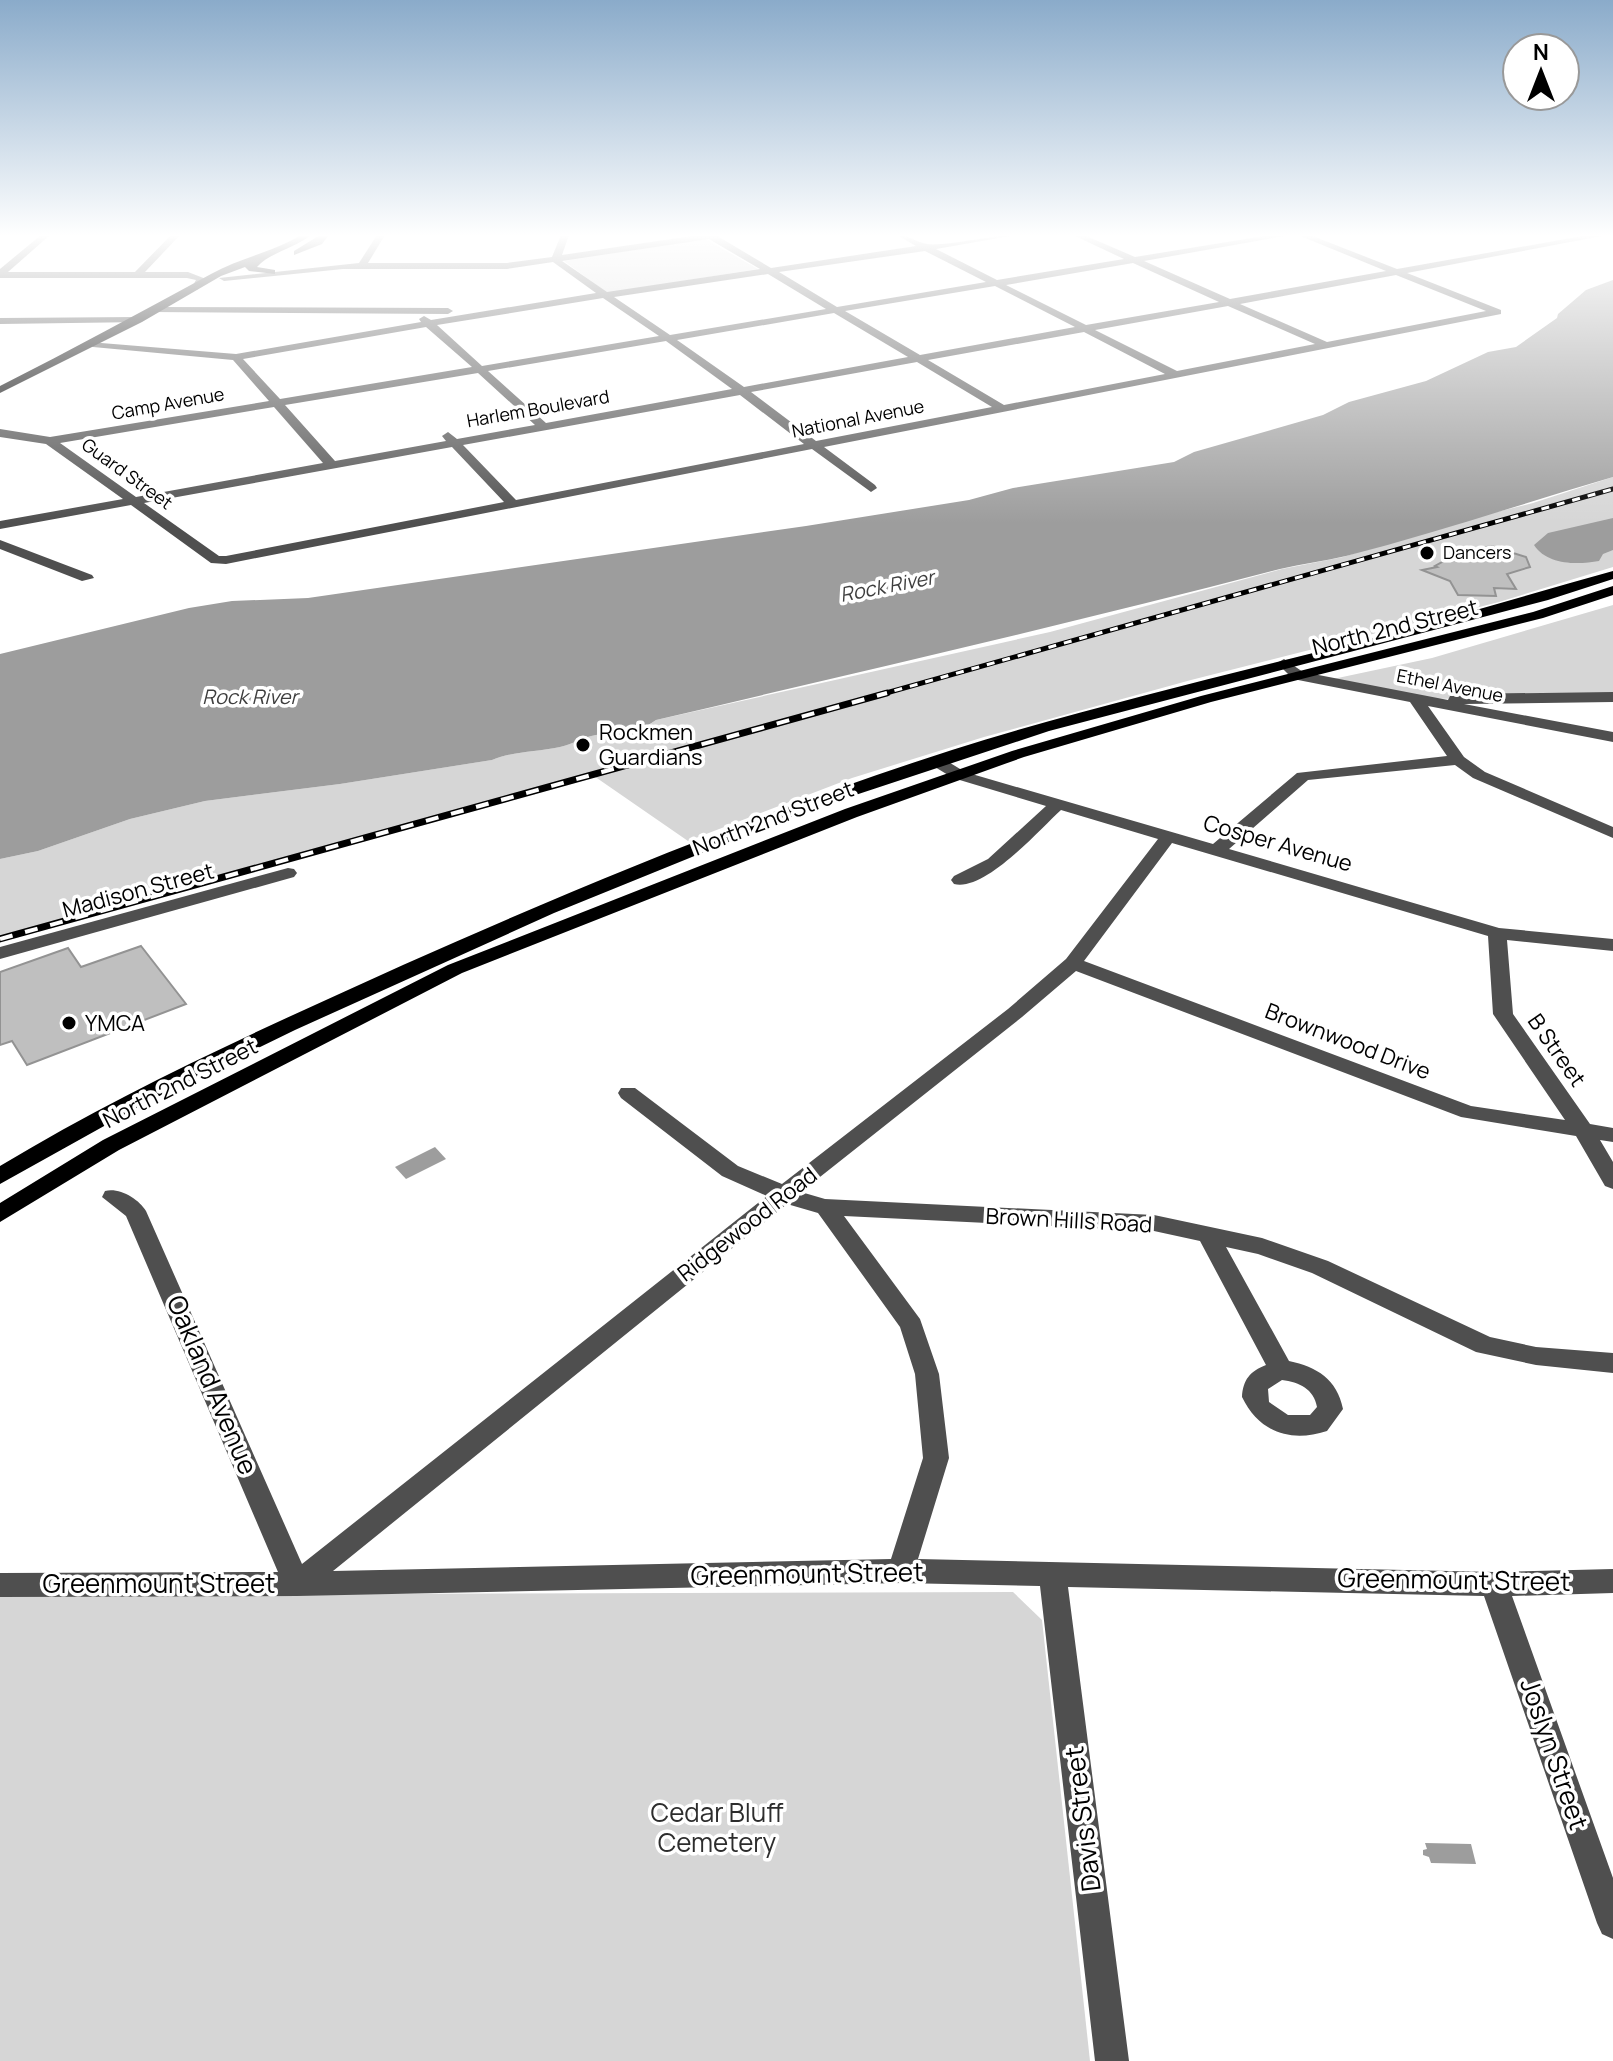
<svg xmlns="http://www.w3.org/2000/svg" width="1613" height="2061" viewBox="0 0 1613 2061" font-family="Manrope,sans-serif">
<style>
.green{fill:#d6d6d6}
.water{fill:#9d9d9d}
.building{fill:#bfbfbf;stroke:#939393;stroke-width:2}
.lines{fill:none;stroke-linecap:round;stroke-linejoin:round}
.minor{fill:#4f4f4f;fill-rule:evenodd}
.major{fill:#000;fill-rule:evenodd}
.rail-far1-casing{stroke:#000;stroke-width:5}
.rail-casing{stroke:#000;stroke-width:7}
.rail-far1{stroke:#fff;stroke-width:3;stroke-dasharray:8;stroke-linecap:butt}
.rail{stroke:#fff;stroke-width:4;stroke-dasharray:13;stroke-linecap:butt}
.poi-dot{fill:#000;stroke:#fff;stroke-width:3}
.labels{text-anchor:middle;stroke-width:7;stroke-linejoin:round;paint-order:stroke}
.far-street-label{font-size:18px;fill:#000;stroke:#fff}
.far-poi-label{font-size:18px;fill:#000;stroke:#fff;text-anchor:start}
.far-water-label{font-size:20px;font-style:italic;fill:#3e3e3e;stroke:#fff}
.street-label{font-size:22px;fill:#000;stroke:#fff}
.poi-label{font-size:22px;fill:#000;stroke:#fff;text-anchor:start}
.near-street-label{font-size:26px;fill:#000;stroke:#fff}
.near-park-label{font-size:26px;fill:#2d2d2d;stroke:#fff}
</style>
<rect width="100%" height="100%" fill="#fff"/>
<!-- green -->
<g class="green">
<path d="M705,239L758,269L607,293L564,261Z"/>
<path d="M1613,477V567L1499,602L1191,680L984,737L852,778L688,841L591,774L0,939V859L38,851L130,819L205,801L340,784L492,760C514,751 537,752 560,747C573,744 583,737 596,735C619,732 636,736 656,720L1050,632L1282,569L1343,557L1444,525L1533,503Z"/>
<path d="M1613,605V697L1415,699L1333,679L1432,658Z"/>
<path d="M1013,1592L1042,1620L1090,2061H0V1595Z"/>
</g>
<!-- water -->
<g class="water">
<path d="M1613,280V477C1524,503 1436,533 1346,556C1324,561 1302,564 1280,569C1073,623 864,671 656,720C636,735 620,731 596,735C583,737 573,744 560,747C537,752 514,751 492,760L340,784L205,801L130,819L38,851L0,859V654L189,608L232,601L308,598L806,526L969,500L1013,488L1174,462L1194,452L1323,415L1349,402L1426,381L1488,352L1516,347L1557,318L1558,314L1586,290Z"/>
<path d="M1613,518V550L1603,554L1599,561C1577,565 1547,565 1534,545L1548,533Z"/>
<path d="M435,1147L446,1159L406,1179L395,1167Z"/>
<path d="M1425,1843L1471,1844L1476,1864L1431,1863L1429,1857L1423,1855V1850L1427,1849Z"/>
</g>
<!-- building -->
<g class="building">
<path d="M1491,546L1526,557L1530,567L1507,574L1516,589L1494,588L1496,596L1458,595L1450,581L1422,570L1437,567L1435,566L1453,556Z"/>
<path d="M141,946L186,1004L27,1065L12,1041L0,1045V972L68,948L81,967Z"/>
</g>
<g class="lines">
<!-- minor -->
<g class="minor">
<path d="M41,235H50L8,272H135L171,235H180L145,272H188L206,279L197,290L192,287L196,280L187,278H0V269Z"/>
<path d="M377,235H385L368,263H507L552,257L561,235H569L562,255L699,235H721L719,237L771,268L916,246L897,235C909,235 915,242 927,244C942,247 994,235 1016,235L936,249L997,280L1124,259L1073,235H1084L1135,257L1270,235H1290L1144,261L1230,299L1386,271L1298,235H1310L1397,269L1588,235H1607L1407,273L1501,310V314L824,447L875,485L877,488L871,492L812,449L226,564L211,563L131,505L0,529V521L123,499L46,444L0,437V429L50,437L269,401L233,360L93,347L88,344L89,342L236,354L421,322L419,319L424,316L431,320L596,293L553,262L507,269H343L224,281L219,278L359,263ZM709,239L760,269L607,292L562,261ZM925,251L986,282L837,307L779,272ZM1133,263L1219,302L1086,325L1006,285ZM768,274L826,309L670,335L614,297ZM1396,275L1486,311L1327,342L1240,304ZM995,286L1075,327L920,355L845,311ZM603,298L659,336L482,366L437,325ZM1228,306L1315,344L1177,371L1095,330ZM834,313L908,357L744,387L677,340ZM426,327L472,367L280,399L243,359ZM1084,332L1165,374L1004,405L928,360ZM666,341L732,389L546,423L488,371ZM917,362L992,407L816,441L751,392ZM478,373L535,425L457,439L448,432L442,436L446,441L335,461L285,405ZM740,395L804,444L516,500L463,445ZM274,407L323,463L136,497L60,443ZM452,447L504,502L226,556H219L144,503Z"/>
<path d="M156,307L448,308L453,311L448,314L152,312V308Z"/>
<path d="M138,317L142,318V322L0,324V318Z"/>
<path d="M0,540L92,575L94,578L82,581L0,549Z"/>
<path d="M1284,659L1303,672L1448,700L1450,696L1455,694L1613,692V702L1464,704L1613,732V742L1428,706L1464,757L1485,772L1613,827V838L1473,778L1455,765L1308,780L1229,849L1499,928L1613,939V951L1507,940L1513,1014L1590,1124L1613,1128V1142L1600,1140L1613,1162V1189L1605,1186L1576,1136L1461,1117L1076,971L1022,1017L801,1192L825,1199L1154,1215L1262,1238L1328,1261L1490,1337L1536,1347L1613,1353V1373L1536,1365L1476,1352L1312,1273L1258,1254L1226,1247L1289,1361C1317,1367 1337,1379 1343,1409L1327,1431C1290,1443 1259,1432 1242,1397C1243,1380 1250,1371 1266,1365L1200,1241L1154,1231L844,1216L920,1319L939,1374L949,1458L918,1559L1494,1572L1613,1569V1593L1512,1596L1613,1878V1939L1602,1934L1597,1923L1484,1596L1068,1587L1129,2061H1095L1040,1586L901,1583L297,1596L0,1597V1573L278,1572L126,1216L102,1197L105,1191C119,1187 139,1199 146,1211L302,1564L767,1196L722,1176L621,1098L618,1093L621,1088H635L738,1166L782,1184L1008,1009L1066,959L1158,839L1061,810C1039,830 985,892 954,884L951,880L954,876L988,859L1046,806L953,778L930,764V758H942L965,772L1213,844L1297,773L1447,756L1410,702L1293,679L1277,663ZM1172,843L1488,936L1493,1014L1565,1120L1471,1106L1084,961ZM787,1204L818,1213L900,1327L915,1374L923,1458L891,1559L333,1571ZM1282,1380C1299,1382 1314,1389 1317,1407L1310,1415H1288L1269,1402L1268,1389Z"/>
<path d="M288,868L294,869L297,873L294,877L0,959V947Z"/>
</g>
<!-- major -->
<g class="major">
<path d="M301,235H311C295,248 269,253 257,267L275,270V274L249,271L245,267L221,276L142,322L0,393V386C71,350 141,312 211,274C240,258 273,252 301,235Z"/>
<path d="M320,235H329L322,244L294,255V251Z"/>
<path d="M1613,571V579L1548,600L1049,731L798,814L554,913L295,1030L149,1101L0,1184V1166C129,1088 266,1027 403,965C583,885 765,810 952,750C1098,704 1248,670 1396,632C1469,613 1540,591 1613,571Z"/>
<path d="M1613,586V595L1543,618L1211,702L1024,757L857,817L462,973L119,1150L0,1222V1203L103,1140L448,965L845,809L1012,751L1201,696L1533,612Z"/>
</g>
<defs>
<path id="rail-far1" d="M879,695L1613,489"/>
<path id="rail" d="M0,939L887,693"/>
</defs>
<!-- rail-far1 casing -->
<use href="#rail-far1" class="rail-far1-casing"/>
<!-- rail casing -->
<use href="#rail" class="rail-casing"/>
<!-- rail-far1 -->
<use href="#rail-far1" class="rail-far1"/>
<!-- rail -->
<use href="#rail" class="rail"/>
</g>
<!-- sky -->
<linearGradient id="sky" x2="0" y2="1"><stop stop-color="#8aabca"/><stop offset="0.45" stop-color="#fff"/><stop offset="1" stop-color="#fff" stop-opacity="0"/></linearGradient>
<rect width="1613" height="523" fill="url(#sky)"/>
<!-- markers -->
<g class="poi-dot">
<circle cx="1427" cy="553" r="8"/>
<circle cx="583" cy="745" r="8"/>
<circle cx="69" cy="1023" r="8"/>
</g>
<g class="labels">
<!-- far-street labels -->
<g class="far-street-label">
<text transform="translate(168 404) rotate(-10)" y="6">Camp Avenue</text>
<text transform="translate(538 409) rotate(-10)" y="6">Harlem Boulevard</text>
<text transform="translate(858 419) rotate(-11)" y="6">National Avenue</text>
<text transform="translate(127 474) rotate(36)" y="6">Guard Street</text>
<text transform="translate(1450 686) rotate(11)" y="6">Ethel Avenue</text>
</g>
<!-- far-poi labels -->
<g class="far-poi-label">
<text x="1443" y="559">Dancers</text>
</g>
<!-- far-water labels -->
<g class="far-water-label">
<text transform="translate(887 586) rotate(-11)" y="7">Rock River</text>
<text x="250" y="704">Rock River</text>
</g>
<!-- street labels -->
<g class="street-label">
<text transform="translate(1395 627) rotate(-14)" y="8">North 2nd Street</text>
<text transform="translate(773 818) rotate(-21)" y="8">North 2nd Street</text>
<text transform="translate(1278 843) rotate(16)" y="8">Cosper Avenue</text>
<text transform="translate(138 890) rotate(-15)" y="8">Madison Street</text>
<text transform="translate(1348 1041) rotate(21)" y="8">Brownwood Drive</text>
<text transform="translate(1557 1050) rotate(55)" y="8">B Street</text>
<text transform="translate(180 1083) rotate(-27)" y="8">North 2nd Street</text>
<text transform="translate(1069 1220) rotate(3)" y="8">Brown Hills Road</text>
<text transform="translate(747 1224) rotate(-38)" y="8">Ridgewood Road</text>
</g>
<!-- poi labels -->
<g class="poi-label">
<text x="599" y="740">Rockmen<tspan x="599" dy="25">Guardians</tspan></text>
<text x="85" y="1031">YMCA</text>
</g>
<!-- near-street labels -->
<g class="near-street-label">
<text transform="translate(212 1385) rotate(67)" y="9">Oakland Avenue</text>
<text transform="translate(807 1574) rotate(-1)" y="9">Greenmount Street</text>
<text transform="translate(1454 1580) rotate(1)" y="9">Greenmount Street</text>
<text x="159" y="1593">Greenmount Street</text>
<text transform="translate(1554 1754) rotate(71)" y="9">Joslyn Street</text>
<text transform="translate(1083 1819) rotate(-97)" y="9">Davis Street</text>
</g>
<!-- near-park labels -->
<g class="near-park-label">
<text x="717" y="1822">Cedar Bluff<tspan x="717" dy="30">Cemetery</tspan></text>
</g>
</g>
<!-- north arrow -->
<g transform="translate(1541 72)"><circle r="38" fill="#ffffff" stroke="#999999" stroke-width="2"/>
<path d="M0-6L14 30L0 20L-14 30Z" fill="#000000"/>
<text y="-12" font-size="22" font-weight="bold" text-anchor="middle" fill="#000000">N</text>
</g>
</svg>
